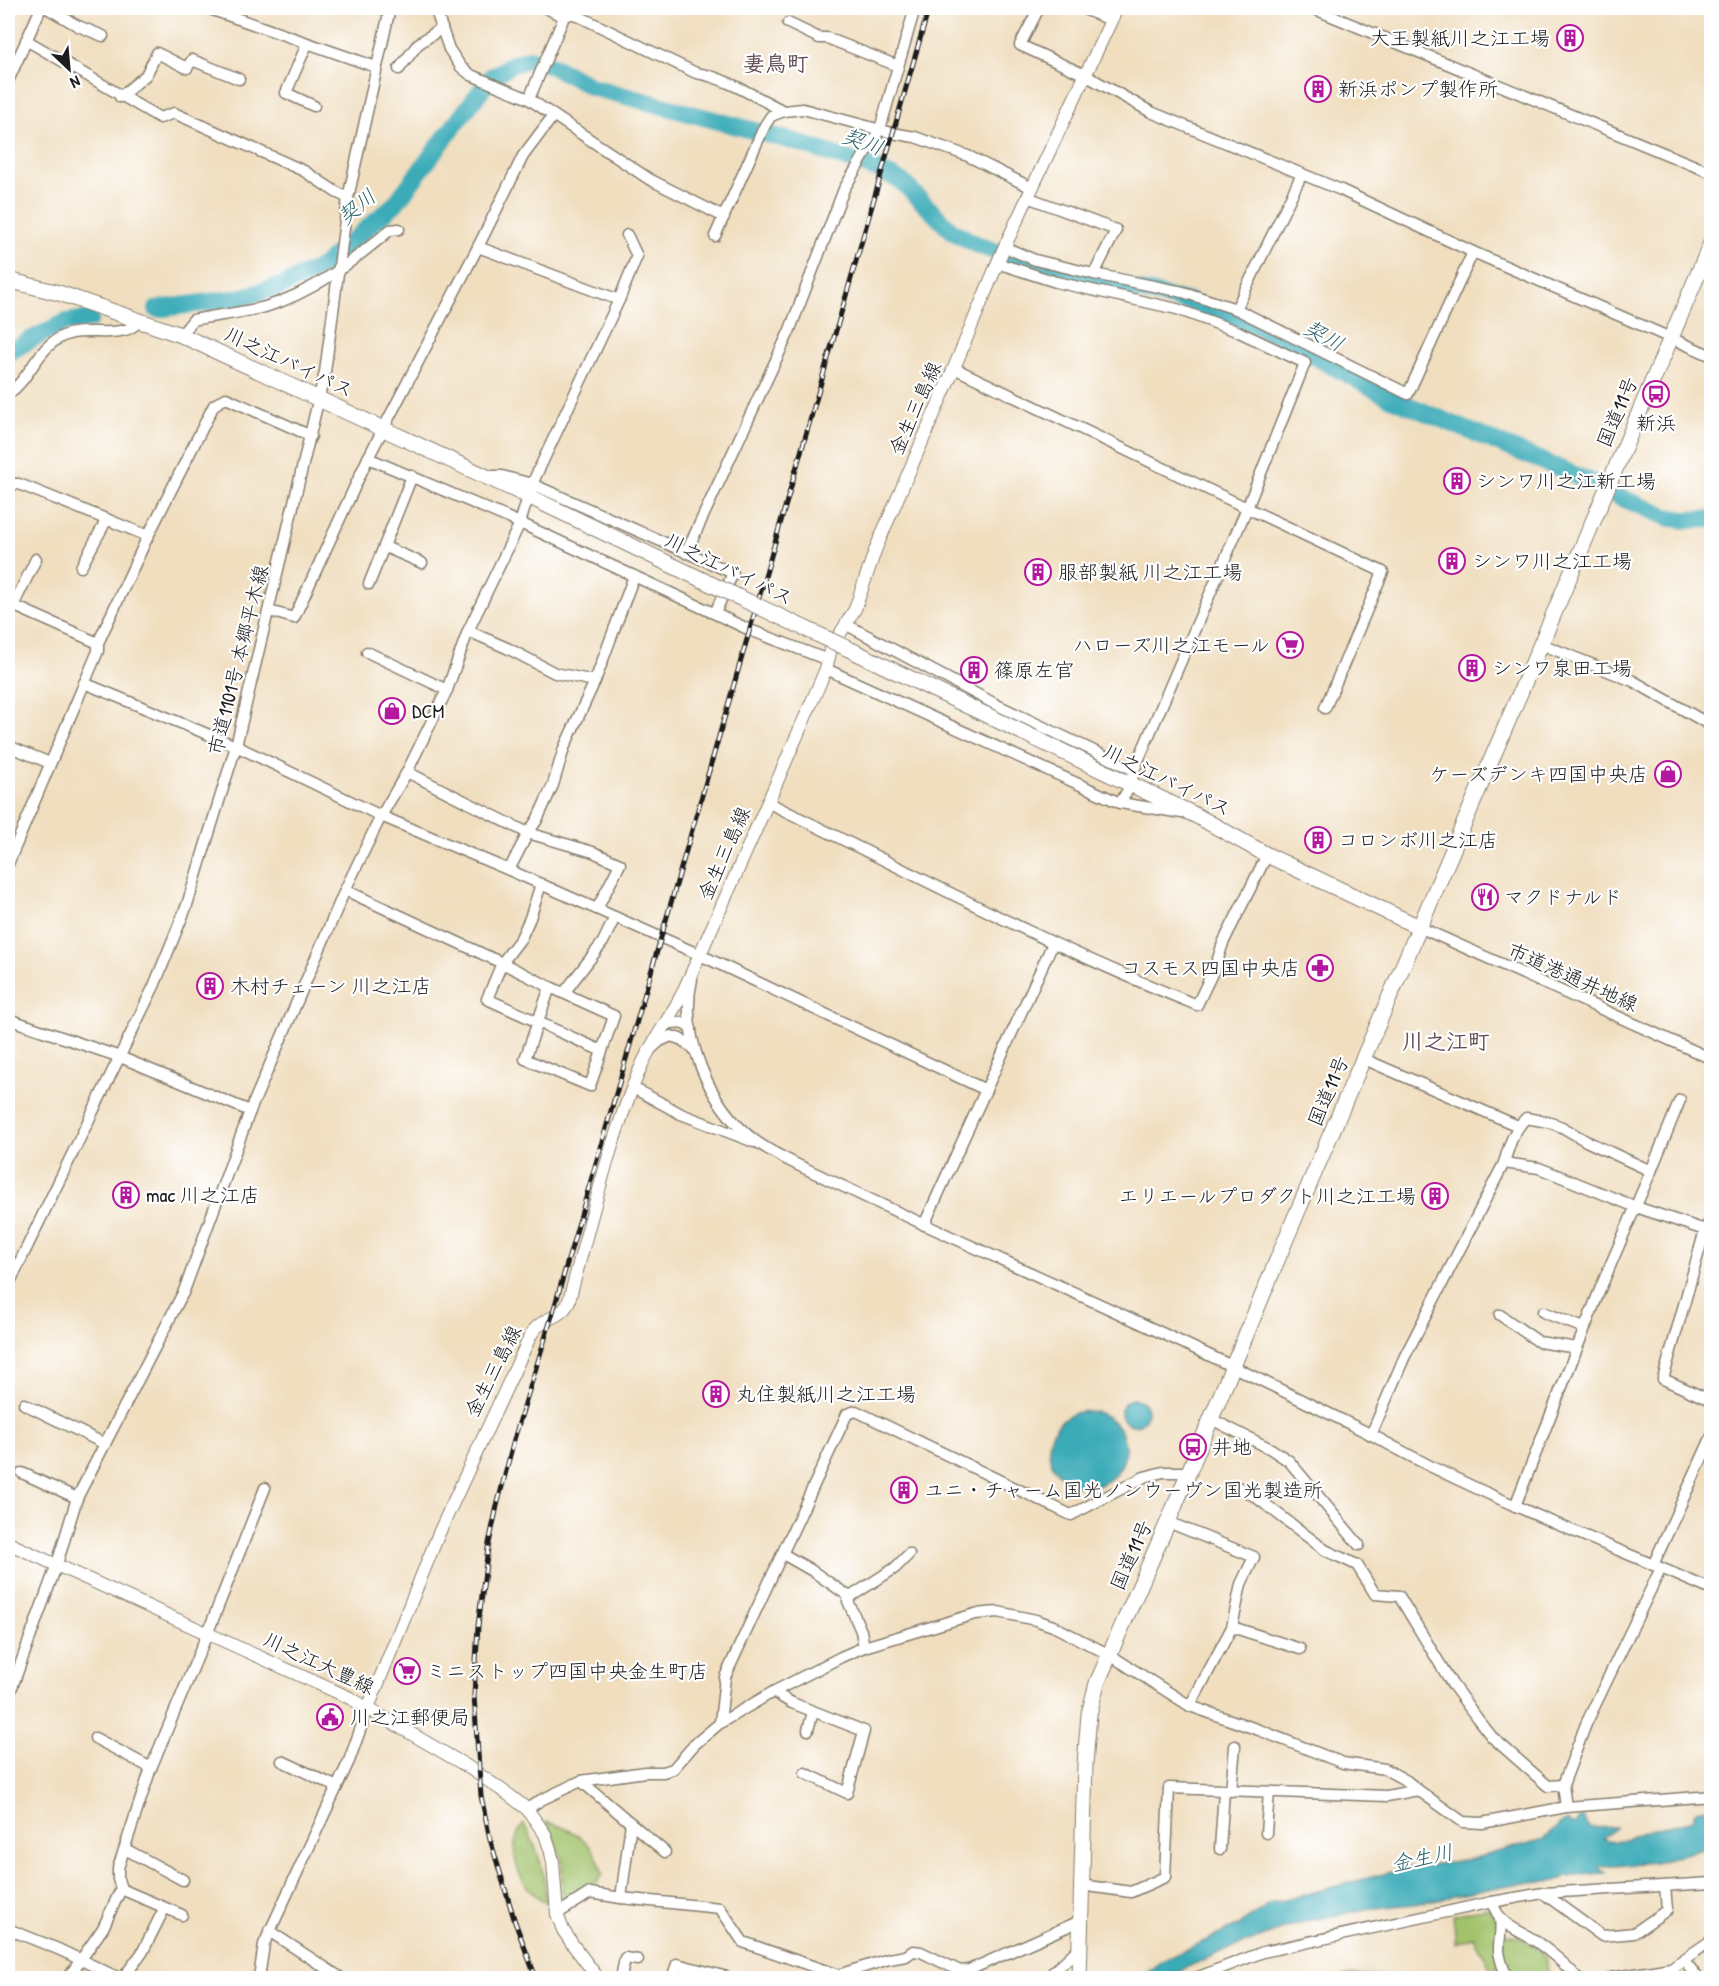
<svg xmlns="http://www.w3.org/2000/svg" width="1719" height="1986" viewBox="0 0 1719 1986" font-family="'Patrick Hand','Klee One',sans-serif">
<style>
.green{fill:#a1c26a;stroke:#5e6f43;stroke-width:1.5}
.forest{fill:#80a85e;stroke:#4e623d;stroke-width:1.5}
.water{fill:#3babb8;stroke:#2c646a;stroke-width:1.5}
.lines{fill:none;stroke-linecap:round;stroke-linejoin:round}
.river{stroke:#3babb8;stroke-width:18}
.minor-casing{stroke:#867d6e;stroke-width:13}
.major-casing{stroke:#867d6e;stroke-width:14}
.highway-casing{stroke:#867d6e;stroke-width:17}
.minor{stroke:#fff;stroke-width:10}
.major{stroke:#fff;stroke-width:12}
.highway{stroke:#fff;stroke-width:15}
.rail-casing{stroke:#1c1c1c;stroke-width:5}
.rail{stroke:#fff;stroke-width:3;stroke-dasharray:9;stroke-linecap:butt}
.highway-bridge-casing{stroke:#867d6e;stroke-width:17;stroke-linecap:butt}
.highway-bridge{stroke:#fff;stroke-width:15}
.labels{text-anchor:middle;stroke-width:4.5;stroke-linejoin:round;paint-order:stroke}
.poi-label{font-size:20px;fill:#1c1c1c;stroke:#fff;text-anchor:start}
.street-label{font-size:20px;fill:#1c1c1c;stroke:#fff}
.water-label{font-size:21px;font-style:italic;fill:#2c646a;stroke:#fff}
.quarter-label{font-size:22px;font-weight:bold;fill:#634f55;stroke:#fff}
</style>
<rect width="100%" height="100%" fill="#fff"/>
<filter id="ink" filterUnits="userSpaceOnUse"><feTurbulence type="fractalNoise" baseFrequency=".0167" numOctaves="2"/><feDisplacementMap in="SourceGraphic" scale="12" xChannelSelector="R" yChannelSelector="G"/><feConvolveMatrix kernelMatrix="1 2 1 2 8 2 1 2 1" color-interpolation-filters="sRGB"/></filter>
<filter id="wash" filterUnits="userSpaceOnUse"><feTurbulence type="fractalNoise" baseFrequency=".008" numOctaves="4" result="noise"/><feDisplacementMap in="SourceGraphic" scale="24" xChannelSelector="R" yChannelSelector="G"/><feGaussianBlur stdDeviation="1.35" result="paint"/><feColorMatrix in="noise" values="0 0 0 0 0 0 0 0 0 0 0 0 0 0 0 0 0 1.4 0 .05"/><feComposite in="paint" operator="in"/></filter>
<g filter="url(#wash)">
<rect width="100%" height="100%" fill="#f0debf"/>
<!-- green -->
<g class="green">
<path d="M546,1822C577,1830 596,1843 603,1875L590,1889L562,1905V1859Z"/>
<path d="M524,1824C538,1849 546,1873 546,1902C520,1891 503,1848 524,1824Z"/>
<path d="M1489,1907L1505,1934C1521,1934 1533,1945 1545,1955L1547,1972L1539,1978H1510L1506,1967L1490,1968L1474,1936L1456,1943L1453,1915Z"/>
</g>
<!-- forest -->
<path class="forest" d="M1488,1972L1494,1978H1339L1346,1975L1383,1976Z"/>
<!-- water -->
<g class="water">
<circle cx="1134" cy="1412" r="13"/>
<circle cx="1087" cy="1449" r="38"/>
<path d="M1711,1808V1847L1655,1862L1601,1866L1599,1869L1606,1873L1566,1876L1558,1881L1514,1884L1414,1904L1366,1909L1303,1922L1221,1952L1163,1978H1138L1164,1960L1237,1926L1269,1904L1406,1868L1471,1859L1544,1839L1561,1823L1567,1821L1574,1825L1581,1817L1584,1818L1586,1824L1590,1828L1616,1827L1603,1838C1617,1847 1638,1832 1653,1829C1668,1825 1681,1826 1694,1818V1812L1698,1809Z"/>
</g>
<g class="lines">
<!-- river -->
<g class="river">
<path d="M157,309L240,298L284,285L322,267L395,204L491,77L513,64L529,59L546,63L592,87L796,142L876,169L901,181L952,231L978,245L1033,265L1073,276L1190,302L1240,321L1279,337L1391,398L1594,483"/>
<path d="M8,353L30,340L66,322L90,319"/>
<path d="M1615,495L1667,517L1685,520L1712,519"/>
</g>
</g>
</g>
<g filter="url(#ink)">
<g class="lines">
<defs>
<g id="minor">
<path d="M47,8L78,26L103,36"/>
<path d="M207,8L376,67"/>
<path d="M435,8L449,49L461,67L471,75L529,99L649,179L724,217"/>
<path d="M546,8L564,17"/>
<path d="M1039,8L1020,45L1085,75L1151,112L1341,190L1473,252L1712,356"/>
<path d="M1081,8L1111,20"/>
<path d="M1312,8L1712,173"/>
<path d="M788,23L819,38H827L898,66"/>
<path d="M26,40L160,118L174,113L304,171L336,192L348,198"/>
<path d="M307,44L286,93L314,106"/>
<path d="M399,69L418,44L442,28"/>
<path d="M8,81L41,8"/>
<path d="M120,97L146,75L157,53L187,68L192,60L239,79"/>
<path d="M529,99L564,17L572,13L696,73C725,77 757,98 784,111"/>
<path d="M1027,197L1116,230L1094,274"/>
<path d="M715,236L765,125L771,116L784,111L803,109L892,133L915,137L968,156L1032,188"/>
<path d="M478,247L619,300"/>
<path d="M1004,247L1035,260L1094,274L1183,292L1236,309L1408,394L1473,252"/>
<path d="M997,263L1056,282L1177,309L1239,332L1305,363L1247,508L1383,572L1325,708"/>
<path d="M1236,309L1302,174"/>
<path d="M181,335L193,320C217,315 242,313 265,307C313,293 353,261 390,230L399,229"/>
<path d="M954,368L1247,508L1134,770"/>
<path d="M8,394C30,379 36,350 61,337C81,327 105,336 125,330C131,329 136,324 141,320"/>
<path d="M368,458L520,523L750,630L828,660"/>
<path d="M488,476H502L532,484L733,573L715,613"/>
<path d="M8,484H19L148,536"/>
<path d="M385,547L422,563"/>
<path d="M686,553L789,332L844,189L880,129L915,8"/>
<path d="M81,567L107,519"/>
<path d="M369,584L412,476"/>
<path d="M8,603L98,643V651L8,864"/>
<path d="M13,606L36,559"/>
<path d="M269,611L294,618L368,458L478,247L523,156L553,116"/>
<path d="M468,631L507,648L555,673L595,681L634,576"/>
<path d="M98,643L148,536L214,405L226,398L311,436"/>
<path d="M1541,644L1633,681L1712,726"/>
<path d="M367,652L447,690"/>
<path d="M826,669L1120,803L1131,785L1134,770L995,704L847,625"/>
<path d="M84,683L236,746L381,816L509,870L698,954L986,1090"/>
<path d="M8,746L50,763"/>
<path d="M407,772L528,833L593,852L620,864L597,909"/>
<path d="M769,803C910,872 1050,947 1197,1005L1216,965L1223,943L1267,855"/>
<path d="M1120,803L1182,813"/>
<path d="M509,870L528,833L537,820L553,785L564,748L595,681"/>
<path d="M345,890L502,963L521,938L530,918L541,884"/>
<path d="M1419,927L1712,1059"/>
<path d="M692,979C679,1035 709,1106 754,1140C782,1160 827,1178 859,1194C947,1236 1037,1275 1125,1316C1208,1354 1290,1394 1372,1435C1392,1446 1412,1457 1432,1467C1523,1512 1618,1549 1712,1590"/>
<path d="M550,987L614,1016L590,1086L525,1059Z"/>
<path d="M550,987L502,963L487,999L602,1051"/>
<path d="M564,993L603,942L615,917"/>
<path d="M8,1019L120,1057L250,1111"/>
<path d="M665,1025C677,1021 682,1021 691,1029"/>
<path d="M651,1049L660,1041L671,1036L680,1039L694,1049"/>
<path d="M1364,1059L1518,1126"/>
<path d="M632,1089L639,1091L681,1114L754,1142"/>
<path d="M1504,1163L1539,1168L1636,1207L1711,1232"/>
<path d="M1651,1171L1680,1100"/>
<path d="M1712,1217L1705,1230L1663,1379L1712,1401"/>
<path d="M924,1225L1053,943"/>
<path d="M8,1286L154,986L187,905L236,746L325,372L348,198L390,8"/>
<path d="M1543,1312L1584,1328"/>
<path d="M1500,1315L1539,1342L1577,1348"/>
<path d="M24,1404L105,1444"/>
<path d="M1211,1419L1271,1449L1289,1461L1359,1545"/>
<path d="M1371,1435L1404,1358L1504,1163C1509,1146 1513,1131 1526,1118L1548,1122L1562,1127L1586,1141L1651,1171L1601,1287L1515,1506"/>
<path d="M22,1473L77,1498"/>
<path d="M1236,1486L1256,1497L1325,1550L1357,1565L1375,1594L1399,1596L1452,1684L1477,1718L1492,1737L1548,1786L1563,1785"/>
<path d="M1168,1522L1254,1557L1241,1584L1232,1627L1190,1706"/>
<path d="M783,1554L811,1570L850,1597L895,1568L909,1554"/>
<path d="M1653,1565L1712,1436"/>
<path d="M850,1597L848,1601L861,1631L864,1647"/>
<path d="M1232,1627L1300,1649"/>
<path d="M773,1692L792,1703L864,1731L847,1793L805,1773"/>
<path d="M8,1698L57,1564L77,1498L184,1291L250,1111L345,890L381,816L407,772L447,690L468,631L520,523L532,484L619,300L637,256L627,235"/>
<path d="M720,1723L725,1677L847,1414L856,1411L1071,1515L1144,1477L1163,1472H1189"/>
<path d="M808,1730L813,1712"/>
<path d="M95,1738L151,1768"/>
<path d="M282,1761L337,1787"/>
<path d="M581,1781L665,1852"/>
<path d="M1231,1791L1235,1746"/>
<path d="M1566,1807L1563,1785L1586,1724L1661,1568"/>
<path d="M527,1809L541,1800L581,1781L645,1772H663L673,1769L695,1744L720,1723L773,1692L841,1657L864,1647L975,1614L998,1612L1036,1620L1053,1626L1110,1655L1190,1706L1259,1730L1343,1763L1385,1769L1407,1781L1418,1790L1463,1822L1482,1823L1566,1807L1712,1796"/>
<path d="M1266,1833L1269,1792"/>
<path d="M125,1849L183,1880"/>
<path d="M1220,1849L1224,1791"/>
<path d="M1081,1885L1131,1892L1165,1877L1169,1788L1387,1796L1418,1790"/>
<path d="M121,1889L182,1915"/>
<path d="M1543,1893L1602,1936L1634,1933L1667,1910L1665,1886"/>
<path d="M621,1898L631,1823"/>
<path d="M1492,1902C1501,1927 1514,1927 1534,1940C1547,1949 1568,1966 1577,1978"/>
<path d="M557,1914L590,1893L621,1898L720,1908L743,1942L838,1975L889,1959L906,1956L913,1951L921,1952L960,1971L969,1970L1080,1921"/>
<path d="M1500,1919C1502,1930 1499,1938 1499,1949C1499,1959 1504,1969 1507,1978"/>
<path d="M8,1929L58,1949L119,1978"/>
<path d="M269,1931L341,1978"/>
<path d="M1684,1960L1698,1978"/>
<path d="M68,1978L103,1928L121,1889L118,1879V1868L151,1768L208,1632L265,1488"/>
<path d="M123,1978L142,1953L164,1909"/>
<path d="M259,1978L264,1944L349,1761L368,1708"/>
<path d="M621,1978L625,1958L638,1960"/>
<path d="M672,1978L677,1964L727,1977"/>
<path d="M1047,1978L1080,1947"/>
<path d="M1196,1978L1263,1952L1492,1902L1543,1893L1712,1883"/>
<path d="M1611,1978L1671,1968L1712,1940"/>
</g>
<g id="major">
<path d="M8,1543L350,1698L465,1765L509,1795L527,1809L545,1834L550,1849L553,1862L557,1914L563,1930L573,1945L598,1978"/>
<path d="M368,1708L439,1533L529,1339C531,1335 533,1330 537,1327C548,1317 560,1317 568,1304C590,1225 608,1144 640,1069C650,1044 670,1019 682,994C731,886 779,778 826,669L831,649L855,609L876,548L954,368L1003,250L1117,8"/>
</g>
<g id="highway">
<path d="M8,280L59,293L181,335L528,496L715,586"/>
<path d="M853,651L1197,816L1267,855L1419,927"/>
<path d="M1079,1978L1085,1764L1089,1714L1097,1683L1168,1522L1288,1234L1541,644L1712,241"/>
</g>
</defs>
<!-- minor casing -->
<use href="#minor" class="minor-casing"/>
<!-- major casing -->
<use href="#major" class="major-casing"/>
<!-- highway casing -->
<use href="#highway" class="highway-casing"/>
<!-- minor -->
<use href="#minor" class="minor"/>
<!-- major -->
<use href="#major" class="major"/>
<!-- highway -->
<use href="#highway" class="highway"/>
<defs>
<path id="rail" d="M536,1978L515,1922L490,1839L481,1796L474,1696L478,1626L488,1548L497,1506L515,1436L551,1319L929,8"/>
</defs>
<!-- rail casing -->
<use href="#rail" class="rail-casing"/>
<!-- rail -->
<use href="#rail" class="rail"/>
<defs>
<path id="highway-bridge" d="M715,586L853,651"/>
</defs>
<!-- highway-bridge casing -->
<use href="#highway-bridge" class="highway-bridge-casing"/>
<!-- highway-bridge -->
<use href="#highway-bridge" class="highway-bridge"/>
</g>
</g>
<!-- icons -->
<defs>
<symbol id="building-ring" viewBox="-11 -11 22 22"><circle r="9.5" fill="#fff" stroke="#b5179e" stroke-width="1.5"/><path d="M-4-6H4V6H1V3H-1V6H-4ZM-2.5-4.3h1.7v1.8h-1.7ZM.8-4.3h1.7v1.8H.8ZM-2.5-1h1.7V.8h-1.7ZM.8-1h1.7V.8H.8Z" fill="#b5179e"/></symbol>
<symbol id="bus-ring" viewBox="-11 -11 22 22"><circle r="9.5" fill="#fff" stroke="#b5179e" stroke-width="1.5"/><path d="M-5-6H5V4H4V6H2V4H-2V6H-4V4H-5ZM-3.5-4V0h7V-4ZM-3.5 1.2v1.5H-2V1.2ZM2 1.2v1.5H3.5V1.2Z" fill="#b5179e"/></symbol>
<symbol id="supermarket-ring" viewBox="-11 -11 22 22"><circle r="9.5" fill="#fff" stroke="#b5179e" stroke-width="1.5"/><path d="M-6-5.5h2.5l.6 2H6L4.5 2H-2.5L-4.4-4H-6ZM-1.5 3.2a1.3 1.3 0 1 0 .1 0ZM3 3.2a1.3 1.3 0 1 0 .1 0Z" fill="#b5179e"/></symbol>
<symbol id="shop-ring" viewBox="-11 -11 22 22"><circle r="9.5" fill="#fff" stroke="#b5179e" stroke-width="1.5"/><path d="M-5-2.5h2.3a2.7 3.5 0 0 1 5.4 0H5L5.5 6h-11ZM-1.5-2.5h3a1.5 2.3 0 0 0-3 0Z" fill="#b5179e"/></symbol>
<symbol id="restaurant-ring" viewBox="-11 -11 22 22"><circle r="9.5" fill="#fff" stroke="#b5179e" stroke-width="1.5"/><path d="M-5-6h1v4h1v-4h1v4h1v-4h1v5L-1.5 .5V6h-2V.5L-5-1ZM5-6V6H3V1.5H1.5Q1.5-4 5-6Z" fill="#b5179e"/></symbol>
<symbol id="pharmacy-ring" viewBox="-11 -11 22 22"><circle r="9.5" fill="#fff" stroke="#b5179e" stroke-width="1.5"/><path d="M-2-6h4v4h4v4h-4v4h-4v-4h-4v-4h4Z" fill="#b5179e"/></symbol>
<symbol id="civic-ring" viewBox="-11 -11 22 22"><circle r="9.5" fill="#fff" stroke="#b5179e" stroke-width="1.5"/><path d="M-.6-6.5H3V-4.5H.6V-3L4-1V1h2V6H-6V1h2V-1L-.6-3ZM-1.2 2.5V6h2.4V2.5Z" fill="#b5179e"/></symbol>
</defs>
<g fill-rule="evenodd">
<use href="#building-ring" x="1555" y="23" width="30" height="30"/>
<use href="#building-ring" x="1303" y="74" width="30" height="30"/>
<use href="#bus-ring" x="1641" y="379" width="30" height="30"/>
<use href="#building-ring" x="1442" y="466" width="30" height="30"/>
<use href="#building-ring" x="1437" y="546" width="30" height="30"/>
<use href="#building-ring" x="1023" y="557" width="30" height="30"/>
<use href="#supermarket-ring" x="1275" y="630" width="30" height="30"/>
<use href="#building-ring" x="1457" y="653" width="30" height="30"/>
<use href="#building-ring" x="959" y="655" width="30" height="30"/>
<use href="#shop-ring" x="377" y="696" width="30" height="30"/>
<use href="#shop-ring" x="1653" y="759" width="30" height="30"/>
<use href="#building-ring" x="1303" y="825" width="30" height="30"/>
<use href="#restaurant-ring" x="1470" y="882" width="30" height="30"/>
<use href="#pharmacy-ring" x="1305" y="953" width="30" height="30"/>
<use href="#building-ring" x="195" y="971" width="30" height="30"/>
<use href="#building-ring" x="111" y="1180" width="30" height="30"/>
<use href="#building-ring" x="1420" y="1181" width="30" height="30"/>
<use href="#building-ring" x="701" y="1379" width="30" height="30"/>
<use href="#bus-ring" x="1178" y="1432" width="30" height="30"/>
<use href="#building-ring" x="889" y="1475" width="30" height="30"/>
<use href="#supermarket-ring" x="392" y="1656" width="30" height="30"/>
<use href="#civic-ring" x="315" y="1702" width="30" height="30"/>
</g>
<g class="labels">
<!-- poi labels -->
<g class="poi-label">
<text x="1550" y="45" text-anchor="end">大王製紙川之江工場</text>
<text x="1338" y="96">新浜ポンプ製作所</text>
<text x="1656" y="430" text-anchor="middle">新浜</text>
<text x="1476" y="488">シンワ川之江新工場</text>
<text x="1472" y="568">シンワ川之江工場</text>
<text x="1058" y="579">服部製紙 川之江工場</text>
<text x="1270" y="652" text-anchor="end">ハローズ川之江モール</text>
<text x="1492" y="675">シンワ泉田工場</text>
<text x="994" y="677">篠原左官</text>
<text x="412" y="718">DCM</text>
<text x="1648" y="781" text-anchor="end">ケーズデンキ四国中央店</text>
<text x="1338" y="847">コロンボ川之江店</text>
<text x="1504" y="904">マクドナルド</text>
<text x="1300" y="975" text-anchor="end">コスモス四国中央店</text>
<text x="230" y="993">木村チェーン 川之江店</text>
<text x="146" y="1202">mac 川之江店</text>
<text x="1416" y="1203" text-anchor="end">エリエールプロダクト川之江工場</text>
<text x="736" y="1401">丸住製紙川之江工場</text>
<text x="1212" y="1454">井地</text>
<text x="924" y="1497">ユニ・チャーム国光ノンウーヴン国光製造所</text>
<text x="426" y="1678">ミニストップ四国中央金生町店</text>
<text x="350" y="1724">川之江郵便局</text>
</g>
<!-- street labels -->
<g class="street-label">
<text transform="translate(289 362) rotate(25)" y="7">川之江バイパス</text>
<text transform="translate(915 408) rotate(-66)" y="7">金生三島線</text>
<text transform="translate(1617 412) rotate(-67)" y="7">国道11号</text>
<text transform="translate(729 569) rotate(26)" y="7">川之江バイパス</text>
<text transform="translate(238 660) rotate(-76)" y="7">市道1101号 本郷平木線</text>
<text transform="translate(1167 780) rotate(26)" y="7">川之江バイパス</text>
<text transform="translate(724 853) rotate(-66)" y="7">金生三島線</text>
<text transform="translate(1573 977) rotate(24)" y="7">市道港通井地線</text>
<text transform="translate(1328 1091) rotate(-67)" y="7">国道11号</text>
<text transform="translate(493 1371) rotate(-63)" y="7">金生三島線</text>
<text transform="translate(1131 1555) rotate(-66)" y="7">国道11号</text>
<text transform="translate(319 1663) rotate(25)" y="7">川之江大豊線</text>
</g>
<!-- water labels -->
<g class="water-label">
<text transform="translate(863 142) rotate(20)" y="7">契川</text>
<text transform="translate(357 207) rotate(-40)" y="7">契川</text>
<text transform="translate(1324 336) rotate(29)" y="7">契川</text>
<text transform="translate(1422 1858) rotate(-12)" y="7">金生川</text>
</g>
<!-- quarter labels -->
<g class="quarter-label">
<text x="776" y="71">妻鳥町</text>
<text x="1446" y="1049">川之江町</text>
</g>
</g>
<!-- margin -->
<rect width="1719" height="1986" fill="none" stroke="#fff" stroke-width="30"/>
<!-- north arrow -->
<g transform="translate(69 69) rotate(154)" stroke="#ffffff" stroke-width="4.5" paint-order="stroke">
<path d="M0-4.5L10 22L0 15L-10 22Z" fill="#1c1c1c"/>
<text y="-9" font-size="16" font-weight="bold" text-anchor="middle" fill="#1c1c1c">N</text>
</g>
</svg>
